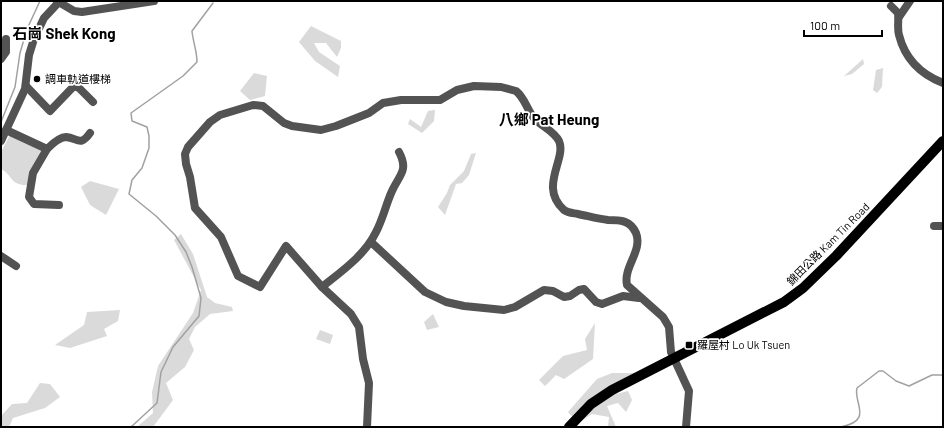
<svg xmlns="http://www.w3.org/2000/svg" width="944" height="428" viewBox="0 0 944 428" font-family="Barlow,'Noto Sans TC',sans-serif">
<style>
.green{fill:#dadada}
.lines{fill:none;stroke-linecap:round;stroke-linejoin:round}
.stream{stroke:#a1a1a1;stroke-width:1.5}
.minor{stroke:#535353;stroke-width:8}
.major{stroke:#000;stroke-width:10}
.poi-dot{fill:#000;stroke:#fff;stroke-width:1.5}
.labels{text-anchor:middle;stroke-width:3.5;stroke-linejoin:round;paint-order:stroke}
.poi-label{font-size:11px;fill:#000;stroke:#fff;text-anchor:start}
.street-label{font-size:11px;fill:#000;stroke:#fff}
.district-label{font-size:15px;font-weight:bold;fill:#000;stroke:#fff}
</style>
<rect width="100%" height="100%" fill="#fff"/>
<!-- green -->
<g class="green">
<path d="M311,26L341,41V48L337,57L326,43H314L319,52L340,66L338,77L315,61L299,42Z"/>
<path d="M863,59L864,64L852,74L844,76Z"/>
<path d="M883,68L882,87L877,93L873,90L876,70Z"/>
<path d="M254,73L267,76L265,96L250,100L240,91Z"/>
<path d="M435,110L434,121L422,133L408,124L410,119L421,127L428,111Z"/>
<path d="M10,135L42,151L28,185C10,186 13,175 1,169V152Z"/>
<path d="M476,153L469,175L462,183L456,184L445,215L438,207L447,193L450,185L464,171L471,154Z"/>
<path d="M90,181L119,189L106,215L90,205L81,187Z"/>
<path d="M181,234L193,254L207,297L215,303L232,307L233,311L210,314L195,327L189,339L194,350L185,367L166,383L173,400L153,427H137L153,413L152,392L158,366L193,313L201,290L174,240Z"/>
<path d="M120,310L118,321L104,329L107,336L70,348L55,345L84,325L87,312Z"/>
<path d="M433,314L439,327L427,330L424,322Z"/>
<path d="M595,323L593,359L564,379L556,375L545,386L539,380L563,356L587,350L585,339Z"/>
<path d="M320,330L333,335L330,344L316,339Z"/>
<path d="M612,373H638L616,394L628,391L632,400L626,412L618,403L607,406L616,427H608L609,417L592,414L578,423L568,412L597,379Z"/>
<path d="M40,383L50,384L60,397L45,408L13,418L9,427H1V416L12,404L27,403Z"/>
</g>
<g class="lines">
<!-- stream -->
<g class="stream">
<path d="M1,122L15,87L20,53L27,29L40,1"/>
<path d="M131,427L157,403L161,372L173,347L199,316L201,298L192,267L186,252L175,235L156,216L129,194L132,180L142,168L149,148V136L147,127L132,121L131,113L183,76L197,62C197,51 193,42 192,31L213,3"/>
<path d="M841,427C874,420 853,403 857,388L879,371H883L896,381L909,386L932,375H943"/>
</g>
<!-- minor -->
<g class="minor">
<path d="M57,1L74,11L82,12L154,1"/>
<path d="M891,6L898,13C899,20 897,28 899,35C905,59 920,74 943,83"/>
<path d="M899,17L910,1"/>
<path d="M1,59L6,52V39"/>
<path d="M26,86L50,111L74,86L79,88L93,102"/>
<path d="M6,130L47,149C51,145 59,137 66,137C78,138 80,147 90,133"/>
<path d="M1,141L25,89L29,55L34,39L44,18L59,2"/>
<path d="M47,149L33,173L29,197L34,204L59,205"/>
<path d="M934,226H943"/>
<path d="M371,242L425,292L446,302L464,306L504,310L515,307L544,290L553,291L564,297L570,296L579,290L584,289L596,302L602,304L623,296L639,298"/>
<path d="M1,256L16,266"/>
<path d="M322,287C342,271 365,255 376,232C383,219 386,204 392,191C399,175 409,171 399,152"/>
<path d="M367,427L369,383L363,359L359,327L351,314L322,287L286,246L260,287L238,276L221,237L195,208L190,177L186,164L185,154L188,147L210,122L220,115L253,105L263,106L284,123L292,126L321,130L336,126L369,113L383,103L401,100H440L457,90L474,86L501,87L516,91C525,98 527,110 534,118C541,126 554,131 559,141C567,159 538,187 564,210C568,213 573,213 578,214C588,216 598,219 608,220C620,220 630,220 636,233C643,251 623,267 627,285L663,317L669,327L671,352L689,391L686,427"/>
</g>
<!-- major -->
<path class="major" d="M569,427L591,404L612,390L784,302L803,288L836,256L943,141"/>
</g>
<!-- markers -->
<g class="poi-dot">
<circle cx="37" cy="79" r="4"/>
<rect x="685" y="341" width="8" height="8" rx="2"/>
</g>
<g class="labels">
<!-- poi labels -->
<g class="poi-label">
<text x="45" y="83">調車軌道樓梯</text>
<text x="697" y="349">羅屋村 Lo Uk Tsuen</text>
</g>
<!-- street labels -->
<g class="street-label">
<text transform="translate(828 244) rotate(-45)" y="4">錦田公路 Kam Tin Road</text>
</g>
<!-- district labels -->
<g class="district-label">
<text x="64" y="39">石崗 Shek Kong</text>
<text x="549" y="125">八鄉 Pat Heung</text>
</g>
</g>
<!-- border -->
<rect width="944" height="428" fill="none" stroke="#000000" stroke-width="4"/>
<!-- scale -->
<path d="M804 30v6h78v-6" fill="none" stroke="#000000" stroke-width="2"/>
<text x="810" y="30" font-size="12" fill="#000000" stroke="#ffffff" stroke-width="3" paint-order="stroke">100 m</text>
</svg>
